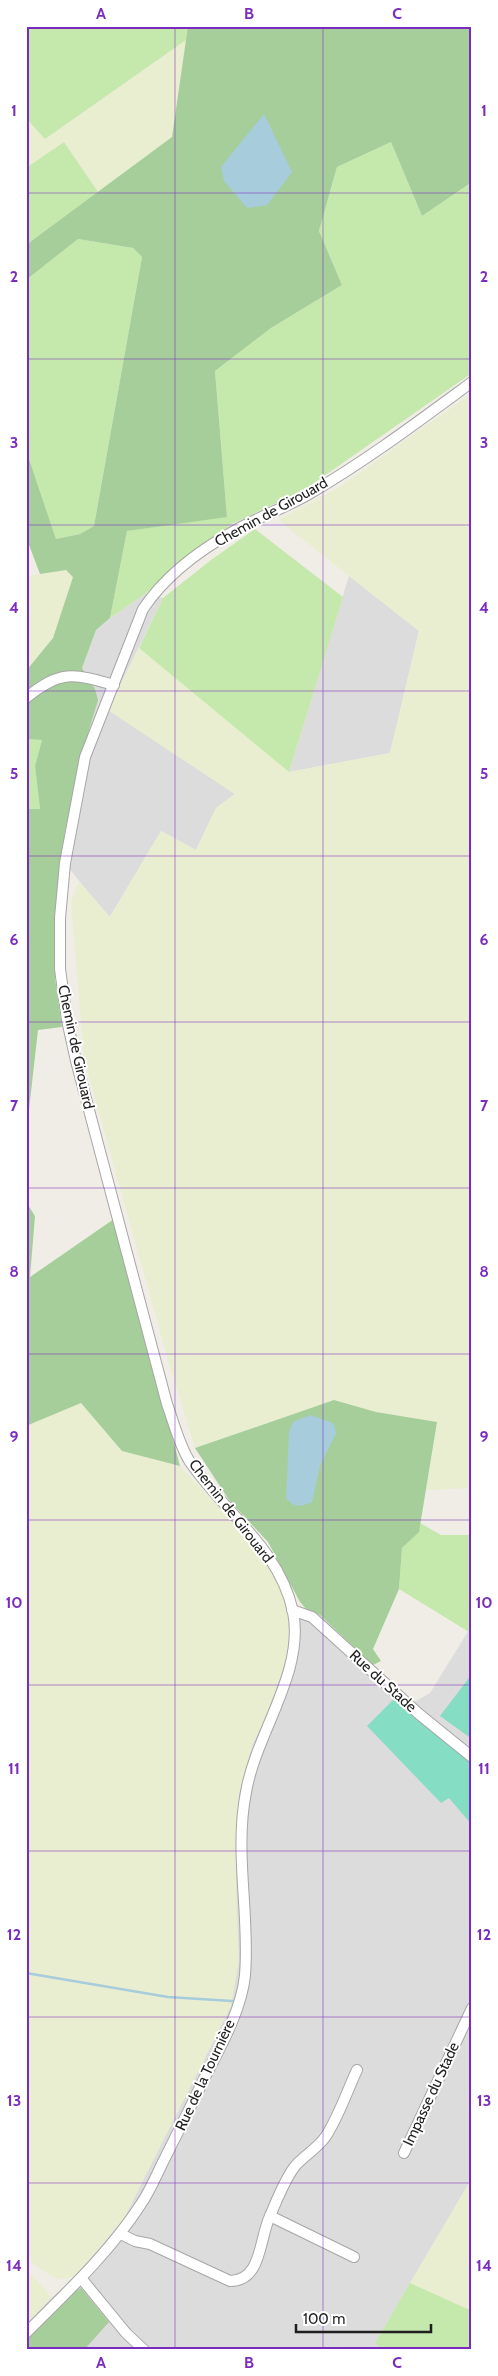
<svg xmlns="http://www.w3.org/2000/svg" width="498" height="2376" viewBox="0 0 498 2376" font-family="Cabin,sans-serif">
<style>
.residential{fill:#dddcdc}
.farmland{fill:#e9eed1}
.grass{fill:#c5e9ac}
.forest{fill:#a6ce9b}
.pitch{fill:#85ddc3}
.water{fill:#a7ccdc}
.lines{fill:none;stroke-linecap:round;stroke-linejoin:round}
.stream{stroke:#a7ccdc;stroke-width:2.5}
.minor-casing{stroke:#a6a6a6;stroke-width:12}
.minor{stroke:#fff;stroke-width:10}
.grid{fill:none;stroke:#7b2cbf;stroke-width:1;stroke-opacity:0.55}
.labels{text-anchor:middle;stroke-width:4;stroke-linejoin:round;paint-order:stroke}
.street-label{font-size:15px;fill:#1f1f1f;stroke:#fff}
.neatline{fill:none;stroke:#7b2cbf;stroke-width:2}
.grid-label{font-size:16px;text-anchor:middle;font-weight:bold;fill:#7b2cbf}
</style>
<rect width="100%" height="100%" fill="#f0ede6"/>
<!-- residential -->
<g class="residential">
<path d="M349,576L419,631L390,753L289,772Z"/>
<path d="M145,594L163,598L108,710L235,794L216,808L196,850L161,831L109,918L68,867H62L65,831L95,689L82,668L96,630L110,618Z"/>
<path d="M306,1609L320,1615L413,1703L430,1693L472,1625V2178L375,2343L383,2350H26V2324L51,2298L75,2277L124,2218L231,2006L239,1794L252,1745L286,1676L290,1614Z"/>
</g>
<!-- farmland -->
<g class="farmland">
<path d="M186,40L172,137L98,192L64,142L26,168V118L45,139Z"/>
<path d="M472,393V1488L426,1490L437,1422L376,1412L334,1400L195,1448L164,1346L84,1058L71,902L79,881L110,917L161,831L196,850L216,808L235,794L108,710L139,648L289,772L390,753L419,631L278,520L338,488Z"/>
<path d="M66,570L73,577L53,638L26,671V576Z"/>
<path d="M81,1403L122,1451L180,1466L259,1550L275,1577L290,1614L286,1676L252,1745L239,1794L235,1857L239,1961L231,2006L124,2218L75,2277L57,2279L36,2266L26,2255V1426Z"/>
<path d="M472,2178V2311L410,2283Z"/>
<path d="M26,2269L46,2290L51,2298L26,2324Z"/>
</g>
<!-- grass -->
<g class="grass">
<path d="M26,26H188L186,40L45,139L26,118Z"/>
<path d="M64,142L98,192L26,245V168Z"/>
<path d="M391,142L422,216L472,182V373L304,490L232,524L145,594L110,618L127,531L227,516L215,371L271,328L342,285L319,231L337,167Z"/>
<path d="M78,239L133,248L142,257L94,526L80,534L56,539L26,450V280Z"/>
<path d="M255,529L343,597L289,772L139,648L163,598L211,560Z"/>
<path d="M26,739L42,740L35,766L40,809H26Z"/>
<path d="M420,1523L441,1535H472V1625L469,1632L399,1589L402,1548L418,1532Z"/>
<path d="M410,2283L472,2311V2350H383L375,2343Z"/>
</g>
<!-- forest -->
<g class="forest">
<path d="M188,26H472V182L422,216L391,142L337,167L319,231L342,285L271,328L215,371L227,517L127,531L110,618L96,630L82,668L95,689L98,700L83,750L65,831L56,935L55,978L62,1027L38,1030L26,1136V809H40L35,766L42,740L26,739V671L53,638L73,577L66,570L40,574L26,537V450L56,539L80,534L94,526L142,257L133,248L78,239L26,280V245L172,137Z"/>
<path d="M26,1202L35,1216L30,1277L114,1219L180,1466L122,1451L81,1403L26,1426Z"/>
<path d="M334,1400L376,1412L437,1422L419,1532L402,1548L399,1589L373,1649L381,1661L373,1665L320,1615L306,1609L300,1602L268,1542L229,1500L195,1448Z"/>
<path d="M81,2288L109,2322L84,2350H26V2340L70,2294Z"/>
</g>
<!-- pitch -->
<g class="pitch">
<path d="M472,1674V1739L440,1716Z"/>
<path d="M395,1698L472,1762V1825L449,1798L441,1803L367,1726Z"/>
</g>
<!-- water -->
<g class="water">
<path d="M264,114L292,172L267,205L247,208L224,181L221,167Z"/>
<path d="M310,1415L333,1423L336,1433L320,1466L312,1502C300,1507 294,1508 286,1498L289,1432L293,1422Z"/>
</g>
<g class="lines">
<!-- stream -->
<path class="stream" d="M26,1973L168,1997L232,2001"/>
<defs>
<g id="minor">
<path d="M26,698C60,670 73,673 114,685"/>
<path d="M292,1610L312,1617L419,1714L472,1757"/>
<path d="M404,2153L472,2008"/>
<path d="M270,2216L354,2257"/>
<path d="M121,2234L135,2241L150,2244L230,2281C262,2281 259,2239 270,2216C277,2200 285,2178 296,2165C306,2154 318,2148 326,2136C339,2116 347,2091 357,2070"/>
<path d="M81,2278L126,2333L144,2350"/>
<path d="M26,2333C67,2292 110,2252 141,2204C150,2191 156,2176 163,2162C177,2134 191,2106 205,2077C220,2048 242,2009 245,1975C250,1914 234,1853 246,1792C256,1733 305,1672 293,1612C280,1549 224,1512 190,1462C179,1445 174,1423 167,1404L76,1061L67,1020L60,969V918L65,863L85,757L143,609C165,576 200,550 234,531C258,517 285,508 309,494C366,461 419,421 472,382"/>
</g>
</defs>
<!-- minor casing -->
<use href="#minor" class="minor-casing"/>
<!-- minor -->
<use href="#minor" class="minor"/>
</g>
<!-- grid -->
<path class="grid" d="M175,26V2350M323,26V2350M26,193H472M26,359H472M26,525H472M26,691H472M26,856H472M26,1022H472M26,1188H472M26,1354H472M26,1520H472M26,1685H472M26,1851H472M26,2017H472M26,2183H472"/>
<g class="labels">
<!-- street labels -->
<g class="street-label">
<text transform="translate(271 512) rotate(-29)" y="5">Chemin de Girouard</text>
<text transform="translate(76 1047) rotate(78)" y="5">Chemin de Girouard</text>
<text transform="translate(231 1511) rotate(52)" y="5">Chemin de Girouard</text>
<text transform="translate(383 1681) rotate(42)" y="5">Rue du Stade</text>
<text transform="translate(205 2075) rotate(-65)" y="5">Rue de la Tournière</text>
<text transform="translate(431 2094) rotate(-65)" y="5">Impasse du Stade</text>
</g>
</g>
<!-- border -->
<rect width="498" height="2376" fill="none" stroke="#ffffff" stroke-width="55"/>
<!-- scale -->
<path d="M296 2324v8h135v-8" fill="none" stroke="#1f1f1f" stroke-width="2.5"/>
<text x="303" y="2324" font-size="15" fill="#1f1f1f" stroke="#ffffff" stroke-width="4" paint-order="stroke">100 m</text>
<rect x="28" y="28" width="442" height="2320" class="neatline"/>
<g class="grid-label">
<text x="101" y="19">A</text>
<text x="249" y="19">B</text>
<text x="397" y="19">C</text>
<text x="14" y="116">1</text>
<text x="484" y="116">1</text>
<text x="14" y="282">2</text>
<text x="484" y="282">2</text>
<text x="14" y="448">3</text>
<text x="484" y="448">3</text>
<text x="14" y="613">4</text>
<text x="484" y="613">4</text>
<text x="14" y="779">5</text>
<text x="484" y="779">5</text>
<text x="14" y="945">6</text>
<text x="484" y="945">6</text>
<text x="14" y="1111">7</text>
<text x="484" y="1111">7</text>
<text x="14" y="1277">8</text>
<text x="484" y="1277">8</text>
<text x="14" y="1442">9</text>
<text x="484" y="1442">9</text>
<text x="14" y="1608">10</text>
<text x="484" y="1608">10</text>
<text x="14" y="1774">11</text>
<text x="484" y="1774">11</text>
<text x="14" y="1940">12</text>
<text x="484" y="1940">12</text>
<text x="14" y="2106">13</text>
<text x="484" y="2106">13</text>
<text x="14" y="2271">14</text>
<text x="484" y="2271">14</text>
<text x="101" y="2368">A</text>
<text x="249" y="2368">B</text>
<text x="397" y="2368">C</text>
</g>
</svg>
